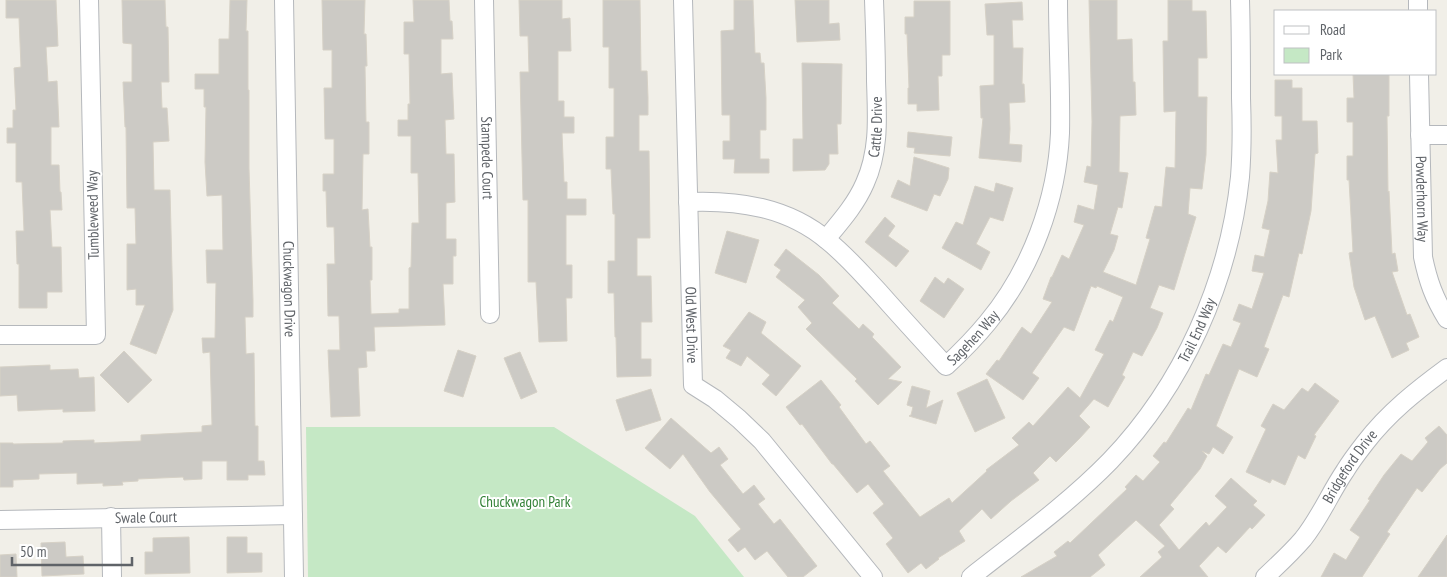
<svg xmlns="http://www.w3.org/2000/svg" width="1447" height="577" viewBox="0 0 1447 577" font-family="'PT Sans Narrow',sans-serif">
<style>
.green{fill:#c5e8c5}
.building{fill:#cccac5;stroke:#d6d1c6}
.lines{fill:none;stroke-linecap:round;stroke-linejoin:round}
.minor-casing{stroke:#b5b8bc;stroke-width:20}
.minor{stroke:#fff;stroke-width:18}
.labels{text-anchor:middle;stroke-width:4;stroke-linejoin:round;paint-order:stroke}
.street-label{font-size:15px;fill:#5f6368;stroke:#fff}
.park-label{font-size:15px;fill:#348238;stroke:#fff}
</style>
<rect width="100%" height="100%" fill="#f1efe8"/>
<!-- green -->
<path class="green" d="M306,427H554L695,516L744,577H308Z"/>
<!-- building -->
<g class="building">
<path d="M6,0H56L58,46L46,47L48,82L57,81L59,127H51V165H59L60,192H61L62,210H50L52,247H61L62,292H47V308H19V264H17L16,231H24L22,182H16V143H7V128H13V110H16L14,68L21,67L19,18H6Z"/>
<path d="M122,0H165L166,27H168L169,82H161L162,108H167L169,141L153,142L154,190H170L173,310L156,354L130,344L145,305H136V289L127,290V244H136L135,208H127L126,127H125L123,82H132V44L123,43Z"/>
<path d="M230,0H247L246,31H248V90H249V168L253,300V317H245L246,354L254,353L255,426H258V461H264L265,475H248V480H227V461H202V479L184,480L183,477L138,479V481L122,482L123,485L103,486V483L77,484V473L39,474V479L13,480V487H0V443H13V444L63,443V441L94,440V443L141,441V435L202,432V426L212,425L210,352L203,353L202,338H215L216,283H207L206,250H223L222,195L207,196L205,162L206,107H204V89H195V74H219V39H229Z"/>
<path d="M322,0H365L364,34H366L367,66H365L366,122H369V154H363L362,210L368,209L370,247H372V280H370L371,314L399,313V309H409V268L411,267L412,223H419L418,173H411V136H398V120H408V104H410L409,54H404V22H414L413,0H449L450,21H452L453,39H441V74L452,73L453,97L454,119L445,120L446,154H454L455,202L446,203V239H456V256H453V284H443L445,325L374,327L375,351H366L367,367L358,368L360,416L331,417L328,350H340L339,316H328L327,264H335L334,227H327L326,191H323V174H334V139H325L324,88H332V50H323Z"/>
<path d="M519,0H562V19L570,18L571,51H558V101H564V117H574V133H562L564,182H567V199H586V215H566V265H572V298H566L567,341L539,342L536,282H528V200H523L520,72H529L528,36H520Z"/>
<path d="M603,0H640L641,71H647L648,98V115H639V151H649L650,238H637V276H651L652,322H641V359H651V376L617,377L616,337H615L614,293H608V261H615V214H613L611,169H606V137H614V88H609V47H603Z"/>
<path d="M734,0H753L755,53H760L761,63H764L766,98V130H760V159H769V173H734L735,159H723V141H730V115H722L721,31L734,30Z"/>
<path d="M795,0H829V24L839,23L840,40L797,42Z"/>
<path d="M1089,0H1117V40L1132,39L1133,82H1135L1136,115L1120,116L1119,172L1128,173L1122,208L1118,207L1110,234L1118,236L1114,250L1103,272L1136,285L1150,239L1146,238L1155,206L1162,207L1166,167L1175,168L1176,111L1164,112L1163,41H1168V0H1192V11H1206L1207,58H1198V97H1207L1206,155L1202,189L1190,188L1188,214L1196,217L1174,290L1159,285L1150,308L1163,313L1157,328L1142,356L1133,352L1122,375L1125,377L1108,407L1094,399L1079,416L1090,427L1079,439L1056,462L1050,456L1033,473L1039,480L1011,501L991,519L982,509L959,531L965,541L938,558L939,559L926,569L921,563L908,573L886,544L893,538L873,513L884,504L868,484L857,493L833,464H832L802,424L800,425L786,407L821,380L841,405L839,407L866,444L870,441L890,466L883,471L920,517L949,498L952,503L987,471L986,470L1019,445L1012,438L1029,422L1033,426L1068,387L1080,398L1104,354L1095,350L1110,320L1113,322L1123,297L1097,286L1096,288L1091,286L1074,331L1064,327L1032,373L1039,378L1023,400L986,374L997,360L999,361L1022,327L1031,334L1052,302L1043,299L1051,277H1052L1062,255L1069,259L1084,225L1074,222L1078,205L1094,210L1098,185L1084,182L1087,166L1091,167L1092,122Z"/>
<path d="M914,1H950V55H942V76H938L939,110L917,111V104H908V88H909L907,34H905V17H914Z"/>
<path d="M1022,2L1023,20H1012L1013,48H1023L1022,84H1024L1025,102L1009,103L1010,129L1009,144L1022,145L1021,162L979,158L983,118H981L980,86L994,85V35H987L985,4Z"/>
<path d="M802,63L842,64L841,124H837L838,154H829V164L825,170L793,171V139H803Z"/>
<path d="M1353,74H1389V116H1387L1388,192L1389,191L1392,254L1395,253L1398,271L1392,272L1407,315L1410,314L1419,337L1406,343L1409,350L1392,358L1375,316L1365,320L1354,287L1349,253L1353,252L1349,180H1347V156H1353V122H1347V98H1354Z"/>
<path d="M1275,80H1292V88H1302V121H1317L1318,153L1315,154L1311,211L1302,254L1299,253L1289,297L1283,295L1264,347L1269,349L1257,377L1239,369L1216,426L1233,437L1223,454L1213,447L1209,454L1202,451L1207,456L1200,469L1170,505L1174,509L1159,525L1179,550L1206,522L1209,526L1227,507L1215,496L1231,478L1257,501L1253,505L1265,515L1252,529L1250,527L1226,553L1218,546L1199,566L1208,577H1140L1162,557L1158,552L1165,546L1136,520L1098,555L1105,565L1090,577H1021L1057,556L1054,552L1068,541L1070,543L1127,489L1125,487L1136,475L1143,481L1160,462L1153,456L1164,442L1166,443L1188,408L1191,410L1206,374L1209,375L1223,344L1231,347L1241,323L1233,320L1239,304L1252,309L1264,273L1252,271L1255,255L1264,257L1270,230L1262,228L1268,201L1270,172L1278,173L1276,140H1282V116H1275Z"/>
<path d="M908,132L952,137L950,156L914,153L915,148L907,147Z"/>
<path d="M914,157L949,168L948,179L940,196L934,194L927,211L891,197L898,180L910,186Z"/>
<path d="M996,183L1013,188L1003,221L990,217L976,244L990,252L981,270L942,248L956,222L963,225L975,186L994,192Z"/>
<path d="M885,217L895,226L888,236L909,251L896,267L865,242Z"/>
<path d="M727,231L759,240L746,283L715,273Z"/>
<path d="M786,249L819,275L839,296L832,303L859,329L863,324L874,334L872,337L901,367L888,379L902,382L878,405L855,381L857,379L806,329L812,323L798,307L805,300L776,277L781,270L774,265Z"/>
<path d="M935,277L944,284L948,278L964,289L944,318L920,301Z"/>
<path d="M749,312L766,322L761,333L801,366L776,396L762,384L770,375L747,356L741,366L726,358L731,350L723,346Z"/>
<path d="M458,350L476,356L463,397L444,391Z"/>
<path d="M124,351L152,380L128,403L100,375Z"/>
<path d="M520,352L537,392L521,399L504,358Z"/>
<path d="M50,365V370L78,369L79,378L94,377L95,411L63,412V409L18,411L17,395L0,396V367Z"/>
<path d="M987,379L1005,418L975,432L957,393Z"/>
<path d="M1315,383L1339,401L1314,435L1316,436L1305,459L1298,455L1285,485L1272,479L1270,483L1246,472L1266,429L1261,426L1273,404L1284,410L1302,388L1308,392Z"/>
<path d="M912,386L930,391L926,408L943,400L936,424L909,416L911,415L913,407L907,405Z"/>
<path d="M651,389L661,420L626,431L616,400Z"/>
<path d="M671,418L711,453L719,447L728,459L720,465L743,494L754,485L765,499L758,504L774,524L780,519L817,566L803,577H788L767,551L755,560L745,547L738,552L728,540L741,529L710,492L683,454L670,469L645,448Z"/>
<path d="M1439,426L1447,435V463L1440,469L1422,492L1417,488L1387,532L1390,534L1362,577H1321L1334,553L1346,560L1360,537L1350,530L1370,500L1368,499L1384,475L1401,454L1412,461L1428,442L1425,438Z"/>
<path d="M1447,535V577H1418Z"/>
<path d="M189,537L190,573L145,574V552H153V538Z"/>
<path d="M227,537H247V553H262V572L227,573Z"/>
<path d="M65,542L66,557L83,556L84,574L42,576L41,543Z"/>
<path d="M16,554L17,577H0V555Z"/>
</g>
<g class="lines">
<defs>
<g id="minor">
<path id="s1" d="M284,0L294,577"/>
<path id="s2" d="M484,0L490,314"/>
<path id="s3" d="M683,0L693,385L715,399L739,419L762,441L873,577"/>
<path d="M1418,0V11"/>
<path id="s4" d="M1419,74L1423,257C1428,281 1434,298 1447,319"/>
<path d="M1420,135H1447"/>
<path id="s5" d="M688,202C738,200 788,207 828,241C847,256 862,274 879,292C901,317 923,341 946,366C961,352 975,338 988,322C1031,270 1057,200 1060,133C1061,89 1058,44 1058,0"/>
<path id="s6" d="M826,239C841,221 856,204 865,183C880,150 877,115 876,81C876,54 875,27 874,0"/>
<path d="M0,335H96L89,0"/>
<path d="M111,517L112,577"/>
<path id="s7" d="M0,520L293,515"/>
<path id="s8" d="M971,577C1018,540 1068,504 1110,461C1183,385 1229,282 1240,177C1242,151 1242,125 1241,98C1241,65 1241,33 1240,0"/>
<path id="s9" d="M1265,577C1278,565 1291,553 1303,539C1320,518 1330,493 1345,471C1351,461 1358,452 1365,443C1388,413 1417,390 1447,368"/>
</g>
</defs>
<!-- minor casing -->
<use href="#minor" class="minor-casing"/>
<!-- minor -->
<use href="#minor" class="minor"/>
</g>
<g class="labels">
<!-- street labels -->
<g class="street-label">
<text dy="5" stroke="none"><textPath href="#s6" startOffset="126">Cattle Drive</textPath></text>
<text dy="5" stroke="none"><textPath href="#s2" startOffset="158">Stampede Court</textPath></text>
<text dy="5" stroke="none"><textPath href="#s4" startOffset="125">Powderhorn Way</textPath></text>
<text transform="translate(93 215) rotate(-91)" y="5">Tumbleweed Way</text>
<text dy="5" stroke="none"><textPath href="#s1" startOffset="289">Chuckwagon Drive</textPath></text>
<text dy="5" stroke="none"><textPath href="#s3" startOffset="325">Old West Drive</textPath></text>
<text dy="5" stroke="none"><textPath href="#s8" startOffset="339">Trail End Way</textPath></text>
<text dy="5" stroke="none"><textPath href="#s5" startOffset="360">Sagehen Way</textPath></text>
<text dy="5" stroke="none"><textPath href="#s9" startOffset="140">Bridgeford Drive</textPath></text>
<text dy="5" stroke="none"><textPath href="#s7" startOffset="146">Swale Court</textPath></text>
</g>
<!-- park labels -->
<g class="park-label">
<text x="525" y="507">Chuckwagon Park</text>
</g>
</g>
<!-- legend -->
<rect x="1274" y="10" width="162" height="65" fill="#ffffff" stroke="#bfc1c3"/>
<rect x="1284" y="26" width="25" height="8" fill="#ffffff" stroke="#bfc1c3"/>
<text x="1320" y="35" font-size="15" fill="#5f6368">Road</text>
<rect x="1284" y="48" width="25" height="15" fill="#c5e8c5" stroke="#bfc1c3"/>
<text x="1320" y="60" font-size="15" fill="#5f6368">Park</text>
<!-- scale -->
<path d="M12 557v8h120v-8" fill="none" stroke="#5f6368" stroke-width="2.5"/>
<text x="20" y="557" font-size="15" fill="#5f6368" stroke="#ffffff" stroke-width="4" paint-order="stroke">50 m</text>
</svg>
